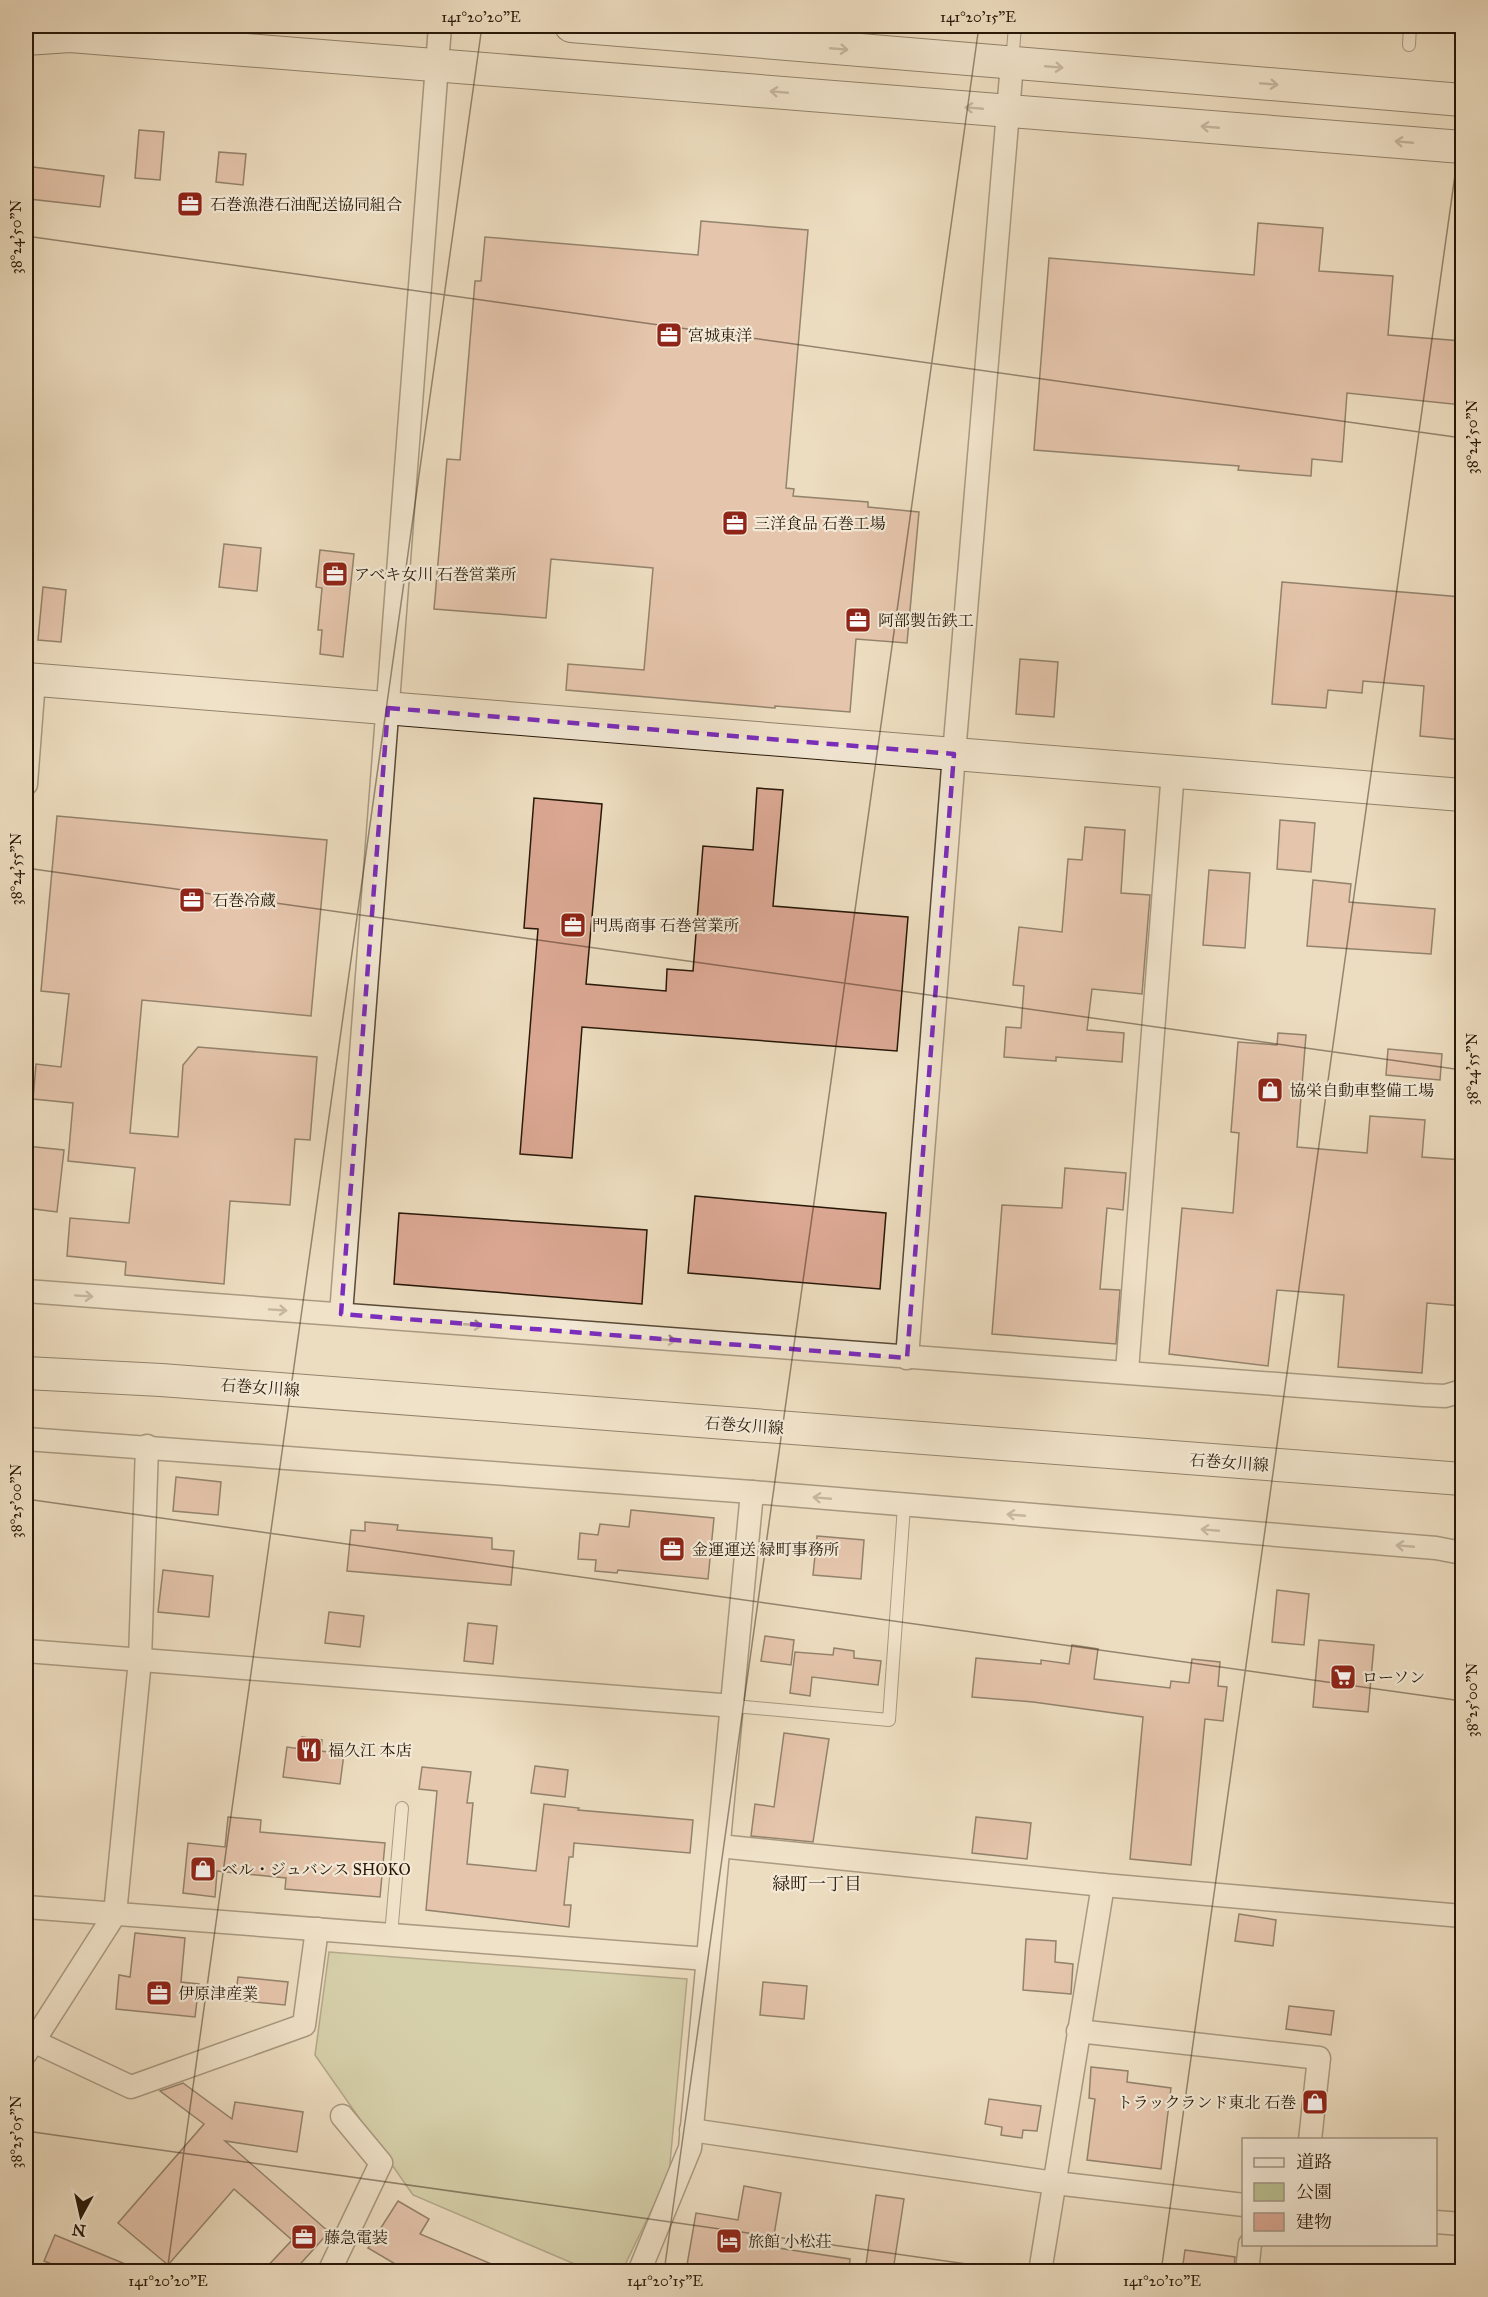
<svg xmlns="http://www.w3.org/2000/svg" width="1488" height="2297" viewBox="0 0 1488 2297" font-family="'IM FELL Great Primer','Noto Serif JP',serif">
<style>
.green{fill:#bac091;stroke:#706c4c;stroke-width:1.5}
.building{fill:#dca894;stroke:#271808;stroke-width:1.5}
.lines{fill:none;stroke-linecap:round;stroke-linejoin:round}
.lane-casing{stroke:#584936;stroke-width:14}
.street-casing{stroke:#584936;stroke-width:25}
.secondary-casing{stroke:#271808;stroke-width:34}
.lane{stroke:#f3e9d6;stroke-width:12}
.street{stroke:#f3e9d6;stroke-width:22}
.secondary{stroke:#f3e9d6;stroke-width:32}
.oneway{stroke:#978b79}
.marked{fill:none;stroke:#7b2cbf;stroke-width:4.5;stroke-dasharray:12 8;stroke-linejoin:round}
.ticks{fill:none;stroke:#271808;stroke-width:1.5;stroke-opacity:0.45}
.labels{text-anchor:middle;stroke-width:4.5;stroke-linejoin:round;paint-order:stroke}
.poi-label{font-size:16px;fill:#271808;stroke:#f3e9d6;text-anchor:start}
.street-label{font-size:16px;fill:#271808;stroke:#f3e9d6}
.neighbourhood-label{font-size:18px;fill:#271808;stroke:#f3e9d6}
.neatline{fill:none;stroke:#271808;stroke-width:2}
.ticks-label{font-size:15px;text-anchor:middle;fill:#271808}
</style>
<rect width="100%" height="100%" fill="#edddc0"/>
<filter id="stains"><feTurbulence type="fractalNoise" baseFrequency=".00333" numOctaves="4"/><feColorMatrix values="0 0 0 0 .2 0 0 0 0 .09 0 0 0 0 .02 0 0 0 .5 -.17"/></filter>
<radialGradient id="worn" r=".72"><stop offset=".6" stop-color="#630" stop-opacity="0"/><stop offset="1" stop-color="#630" stop-opacity=".3"/></radialGradient>
<!-- green -->
<path class="green" d="M329,1952L687,1979L669,2174L622,2271H591L413,2195L315,2055Z"/>
<!-- building -->
<g class="building">
<path d="M139,130L164,132L160,180L135,178Z"/>
<path d="M219,152L246,154L243,185L216,182Z"/>
<path d="M33,167L104,176L100,207L29,199Z"/>
<path d="M701,221L808,230L786,488L794,489L793,496L868,502V507L919,512L907,643L856,639L850,712L775,706V708L566,690L568,664L644,670L653,568L551,559L546,618L434,609L447,459L460,460L475,281H481L485,237L698,255Z"/>
<path d="M1258,223L1323,228L1319,271L1393,276L1388,335L1462,341V405L1347,393L1342,462L1312,459L1311,476L1238,470L1239,466L1034,450L1049,258L1254,275Z"/>
<path d="M224,544L261,548L257,591L219,587Z"/>
<path d="M320,550L354,554L343,657L320,654L322,630H318L322,588L316,587Z"/>
<path d="M1282,582L1462,597V740L1420,736L1424,686L1363,681L1362,693L1328,690L1326,708L1272,704Z"/>
<path d="M43,587L66,590L61,642L38,640Z"/>
<path d="M1020,659L1058,662L1054,717L1016,714Z"/>
<path d="M757,788L783,790L773,906L908,917L897,1051L582,1027L572,1158L520,1154L538,929L524,928L534,798L602,804L586,984L666,991L667,969L693,971L703,846L753,850Z"/>
<path d="M57,816L327,840L311,1016L142,1000L130,1133L178,1137L183,1065L198,1047L317,1057L310,1140L295,1139L290,1205L230,1201L224,1284L125,1275L126,1262L67,1256L70,1218L129,1223L135,1168L68,1161L73,1103L33,1099L36,1064L61,1067L69,994L41,991Z"/>
<path d="M1280,820L1315,823L1311,872L1277,869Z"/>
<path d="M1085,827L1125,830L1121,893L1150,895L1142,994L1092,989L1087,1030L1124,1033L1122,1062L1056,1057V1061L1004,1057L1006,1027L1021,1028L1024,986L1013,985L1019,927L1062,932L1068,859L1082,860Z"/>
<path d="M1209,870L1250,873L1245,948L1203,945Z"/>
<path d="M1313,880L1351,884L1349,902L1435,909L1431,954L1307,946Z"/>
<path d="M1278,1033L1306,1035L1297,1147L1367,1153L1370,1116L1425,1120L1422,1157L1462,1160L1458,1231L1462,1232V1306L1427,1303L1422,1373L1338,1367L1344,1295L1277,1290L1268,1366L1169,1354L1182,1208L1233,1213L1239,1133L1231,1132L1238,1042L1277,1045Z"/>
<path d="M1388,1049L1442,1054L1440,1080L1386,1075Z"/>
<path d="M26,1146L64,1150L57,1212L26,1208Z"/>
<path d="M1065,1168L1126,1173L1123,1210L1107,1208L1100,1289L1120,1290L1116,1344L992,1334L1002,1205L1062,1208Z"/>
<path d="M695,1196L886,1213L880,1289L688,1273Z"/>
<path d="M399,1213L647,1230L642,1304L394,1284Z"/>
<path d="M176,1477L221,1482L218,1515L173,1511Z"/>
<path d="M631,1510L714,1518L708,1579L618,1570L617,1573L595,1571L596,1560L578,1559L580,1533L598,1535L600,1524L629,1527Z"/>
<path d="M365,1522L398,1525L397,1530L492,1538V1549L514,1551L511,1585L347,1571L351,1530L365,1531Z"/>
<path d="M817,1536L864,1540L861,1579L813,1575Z"/>
<path d="M163,1570L213,1576L209,1617L158,1612Z"/>
<path d="M1277,1590L1309,1594L1304,1645L1272,1642Z"/>
<path d="M329,1612L364,1616L360,1647L325,1643Z"/>
<path d="M468,1623L497,1626L493,1664L464,1661Z"/>
<path d="M765,1636L794,1640L791,1665L761,1661Z"/>
<path d="M1319,1640L1374,1645L1368,1712L1313,1707Z"/>
<path d="M1072,1645L1098,1649L1094,1679L1170,1688L1171,1681L1189,1683L1192,1659L1220,1662L1218,1686L1227,1687L1223,1721L1205,1719L1191,1865L1130,1859L1143,1717L1033,1702L972,1697L976,1658L1041,1664V1660L1069,1664Z"/>
<path d="M834,1648L854,1651V1658L881,1661L878,1685L812,1677L810,1696L790,1693L795,1652L833,1655Z"/>
<path d="M784,1733L829,1739L813,1842L751,1836L755,1804L774,1807Z"/>
<path d="M302,1737L322,1740L321,1751L344,1754L340,1784L283,1777L287,1747L301,1749Z"/>
<path d="M535,1766L568,1770L565,1797L531,1793Z"/>
<path d="M422,1767L471,1772L467,1803H473L467,1864L536,1871L544,1804L579,1808L578,1810L693,1820L690,1853L574,1843L573,1857H569L564,1905H571L569,1927L426,1910L437,1791L419,1789Z"/>
<path d="M228,1817L261,1820L260,1832L385,1843L380,1897L285,1889L286,1878L217,1871L215,1897L183,1893L188,1843L225,1847Z"/>
<path d="M976,1817L1031,1823L1027,1859L972,1853Z"/>
<path d="M1239,1914L1276,1920L1273,1946L1235,1941Z"/>
<path d="M135,1933L185,1938L181,1982L199,1984L195,2017L116,2009L119,1975L130,1977Z"/>
<path d="M1026,1939L1056,1941L1055,1962L1073,1964L1071,1994L1023,1990Z"/>
<path d="M238,1977L288,1982L285,2005L235,2000Z"/>
<path d="M763,1982L807,1986L804,2019L760,2015Z"/>
<path d="M1289,2006L1334,2011L1331,2035L1286,2029Z"/>
<path d="M1091,2067L1128,2071L1127,2082L1171,2088L1161,2169L1087,2160L1095,2099L1089,2098Z"/>
<path d="M183,2083L232,2119L235,2102L303,2112L297,2152L225,2141L329,2232L294,2271H263L292,2240L234,2189L168,2265L118,2223L204,2124L160,2091Z"/>
<path d="M989,2099L1041,2106L1037,2131L1023,2130L1022,2138L1001,2135L1002,2127L985,2124Z"/>
<path d="M744,2186L781,2193L772,2247L850,2259L849,2271H722L687,2265L696,2213L738,2220Z"/>
<path d="M876,2195L904,2199L893,2271H865Z"/>
<path d="M398,2201L429,2219L420,2234L508,2271H407L368,2248Z"/>
<path d="M55,2235L142,2271H69L44,2261Z"/>
<path d="M1185,2250L1235,2257L1234,2271H1182Z"/>
</g>
<g class="lines">
<defs>
<g id="lane">
<path d="M1409,45L1410,26"/>
<path d="M1012,63L1015,26"/>
<path d="M734,1706L889,1720L904,1506"/>
<path d="M391,1935L402,1808"/>
</g>
<g id="street">
<path d="M26,784L34,680"/>
<path d="M26,1291L1423,1395L1445,1396L1462,1391"/>
<path d="M341,1314L440,26"/>
<path d="M907,1358L954,754L1012,64"/>
<path d="M1127,1371L1173,771"/>
<path d="M26,1439L752,1492L1436,1548L1462,1553"/>
<path d="M26,1651L734,1706"/>
<path d="M719,1846L1103,1885L1462,1916"/>
<path d="M26,1907L707,1959"/>
<path d="M1078,2031L1319,2058L1310,2140"/>
<path d="M33,2041L131,2087L304,2025L317,1929"/>
<path d="M26,2053L115,1914L140,1660L147,1446"/>
<path d="M691,2130L1055,2183L1244,2205"/>
<path d="M1436,2222L1462,2224"/>
<path d="M329,2272L381,2163L342,2116"/>
<path d="M639,2272L690,2148L752,1492"/>
<path d="M1040,2272L1103,1885"/>
<path d="M1247,2272L1250,2244"/>
</g>
<g id="secondary">
<path d="M571,26L1462,100"/>
<path d="M26,39L70,36L1462,147"/>
<path d="M26,679L1462,795"/>
<path d="M26,1373L161,1380L1462,1479"/>
</g>
</defs>
<!-- lane casing -->
<use href="#lane" class="lane-casing"/>
<!-- street casing -->
<use href="#street" class="street-casing"/>
<!-- secondary casing -->
<use href="#secondary" class="secondary-casing"/>
<!-- lane -->
<use href="#lane" class="lane"/>
<!-- street -->
<use href="#street" class="street"/>
<!-- secondary -->
<use href="#secondary" class="secondary"/>
</g>
<!-- one-way arrows -->
<defs><path id="oneway-shaft" d="M-6 0H5M1.5-3L5.5 0L1.5 3" fill="none" stroke-width="1.6" stroke-linecap="round" stroke-linejoin="round" transform="scale(1.5)"/></defs>
<g class="oneway">
<use href="#oneway-shaft" transform="translate(839 49) rotate(5)"/>
<use href="#oneway-shaft" transform="translate(1054 67) rotate(5)"/>
<use href="#oneway-shaft" transform="translate(1269 84) rotate(5)"/>
<use href="#oneway-shaft" transform="translate(779 92) rotate(-175)"/>
<use href="#oneway-shaft" transform="translate(974 108) rotate(-175)"/>
<use href="#oneway-shaft" transform="translate(1210 127) rotate(-175)"/>
<use href="#oneway-shaft" transform="translate(1404 142) rotate(-175)"/>
<use href="#oneway-shaft" transform="translate(84 1296) rotate(4)"/>
<use href="#oneway-shaft" transform="translate(278 1310) rotate(4)"/>
<use href="#oneway-shaft" transform="translate(473 1325) rotate(4)"/>
<use href="#oneway-shaft" transform="translate(667 1340) rotate(4)"/>
<use href="#oneway-shaft" transform="translate(822 1498) rotate(-175)"/>
<use href="#oneway-shaft" transform="translate(1016 1515) rotate(-175)"/>
<use href="#oneway-shaft" transform="translate(1210 1530) rotate(-175)"/>
<use href="#oneway-shaft" transform="translate(1405 1546) rotate(-175)"/>
</g>
<!-- marked area -->
<path d="M0 0H1488V2297H0ZM388,708L954,754L907,1358L341,1314Z" fill="#edddc0" fill-opacity=".55" fill-rule="evenodd"/>
<path class="marked" d="M388,708L954,754L907,1358L341,1314Z"/>
<!-- ticks -->
<path class="ticks" d="M26,236L1462,438M26,868L1462,1070M26,1499L1462,1701M26,2131L1024,2272M167,2272L482,26M664,2272L979,26M1161,2272L1462,125"/>
<!-- icons -->
<defs>
<symbol id="office-square" viewBox="-11 -11 22 22"><rect x="-9" y="-9" width="18" height="18" rx="4" fill="#8f2418" stroke="#f3e9d6"/><path d="M-6-3h4V-5.5h4V-3h4V5H-6ZM-1-4.5V-3h2v-1.5ZM-6 0V1H6V0Z" fill="#fff"/></symbol>
<symbol id="shop-square" viewBox="-11 -11 22 22"><rect x="-9" y="-9" width="18" height="18" rx="4" fill="#8f2418" stroke="#f3e9d6"/><path d="M-5-2.5h2.3a2.7 3.5 0 0 1 5.4 0H5L5.5 6h-11ZM-1.5-2.5h3a1.5 2.3 0 0 0-3 0Z" fill="#fff"/></symbol>
<symbol id="supermarket-square" viewBox="-11 -11 22 22"><rect x="-9" y="-9" width="18" height="18" rx="4" fill="#8f2418" stroke="#f3e9d6"/><path d="M-6-5.5h2.5l.6 2H6L4.5 2H-2.5L-4.4-4H-6ZM-1.5 3.2a1.3 1.3 0 1 0 .1 0ZM3 3.2a1.3 1.3 0 1 0 .1 0Z" fill="#fff"/></symbol>
<symbol id="restaurant-square" viewBox="-11 -11 22 22"><rect x="-9" y="-9" width="18" height="18" rx="4" fill="#8f2418" stroke="#f3e9d6"/><path d="M-5-6h1v4h1v-4h1v4h1v-4h1v5L-1.5 .5V6h-2V.5L-5-1ZM5-6V6H3V1.5H1.5Q1.5-4 5-6Z" fill="#fff"/></symbol>
<symbol id="hotel-square" viewBox="-11 -11 22 22"><rect x="-9" y="-9" width="18" height="18" rx="4" fill="#8f2418" stroke="#f3e9d6"/><path d="M-6-4.5h1.5V1H6V5H4.5V3h-9V5H-6ZM-4 0a1.8 1.8 0 1 1 3.6 0ZM.5 0V-2.5h3Q6-2.5 6 0Z" fill="#fff"/></symbol>
</defs>
<g fill-rule="evenodd">
<use href="#office-square" x="175" y="189" width="30" height="30"/>
<use href="#office-square" x="654" y="320" width="30" height="30"/>
<use href="#office-square" x="720" y="508" width="30" height="30"/>
<use href="#office-square" x="320" y="559" width="30" height="30"/>
<use href="#office-square" x="843" y="605" width="30" height="30"/>
<use href="#office-square" x="177" y="885" width="30" height="30"/>
<use href="#office-square" x="558" y="910" width="30" height="30"/>
<use href="#shop-square" x="1255" y="1075" width="30" height="30"/>
<use href="#office-square" x="657" y="1534" width="30" height="30"/>
<use href="#supermarket-square" x="1328" y="1662" width="30" height="30"/>
<use href="#restaurant-square" x="294" y="1735" width="30" height="30"/>
<use href="#shop-square" x="188" y="1854" width="30" height="30"/>
<use href="#office-square" x="144" y="1978" width="30" height="30"/>
<use href="#shop-square" x="1300" y="2087" width="30" height="30"/>
<use href="#office-square" x="289" y="2222" width="30" height="30"/>
<use href="#hotel-square" x="714" y="2226" width="30" height="30"/>
</g>
<g class="labels">
<!-- poi labels -->
<g class="poi-label">
<text x="210" y="210">石巻漁港石油配送協同組合</text>
<text x="688" y="341">宮城東洋</text>
<text x="754" y="529">三洋食品 石巻工場</text>
<text x="354" y="580">アベキ女川 石巻営業所</text>
<text x="878" y="626">阿部製缶鉄工</text>
<text x="212" y="906">石巻冷蔵</text>
<text x="592" y="931">門馬商事 石巻営業所</text>
<text x="1290" y="1096">協栄自動車整備工場</text>
<text x="692" y="1555">金運運送 緑町事務所</text>
<text x="1362" y="1683">ローソン</text>
<text x="328" y="1756">福久江 本店</text>
<text x="222" y="1875">ベル・ジュバンス SHOKO</text>
<text x="178" y="1999">伊原津産業</text>
<text x="1296" y="2108" text-anchor="end">トラックランド東北 石巻</text>
<text x="324" y="2243">藤急電装</text>
<text x="748" y="2247">旅館 小松荘</text>
</g>
<!-- street labels -->
<g class="street-label">
<text transform="translate(260 1387) rotate(4)" y="6">石巻女川線</text>
<text transform="translate(744 1425) rotate(4)" y="6">石巻女川線</text>
<text transform="translate(1229 1462) rotate(4)" y="6">石巻女川線</text>
</g>
<!-- neighbourhood labels -->
<g class="neighbourhood-label">
<text x="817" y="1890">緑町一丁目</text>
</g>
</g>
<!-- margin -->
<rect width="1488" height="2297" fill="none" stroke="#edddc0" stroke-width="66"/>
<!-- legend -->
<rect x="1242" y="2138" width="195" height="108" fill="#f3e9d6" stroke="#a19584" stroke-width="1.5"/>
<rect x="1254" y="2158" width="30" height="9" fill="#f3e9d6" stroke="#a19584" stroke-width="1.5"/>
<text x="1296" y="2168" font-size="18" fill="#271808">道路</text>
<rect x="1254" y="2183" width="30" height="18" fill="#bac091" stroke="#a19584" stroke-width="1.5"/>
<text x="1296" y="2198" font-size="18" fill="#271808">公園</text>
<rect x="1254" y="2213" width="30" height="18" fill="#dca894" stroke="#a19584" stroke-width="1.5"/>
<text x="1296" y="2228" font-size="18" fill="#271808">建物</text>
<!-- north arrow -->
<g transform="translate(81 2216) rotate(188)" stroke="#f3e9d6" stroke-width="4.5" paint-order="stroke">
<path d="M0-4.5L10 22L0 15L-10 22Z" fill="#271808"/>
<text y="-9" font-size="16" font-weight="bold" text-anchor="middle" fill="#271808">N</text>
</g>
<rect x="33" y="33" width="1422" height="2231" class="neatline"/>
<g class="ticks-label">
<text x="481" y="22">141°20'20"E</text>
<text x="978" y="22">141°20'15"E</text>
<text transform="translate(16 237) rotate(-90)" y="5">38°24'50"N</text>
<text transform="translate(1472 437) rotate(-90)" y="5">38°24'50"N</text>
<text transform="translate(16 869) rotate(-90)" y="5">38°24'55"N</text>
<text transform="translate(1472 1069) rotate(-90)" y="5">38°24'55"N</text>
<text transform="translate(16 1501) rotate(-90)" y="5">38°25'00"N</text>
<text transform="translate(1472 1700) rotate(-90)" y="5">38°25'00"N</text>
<text transform="translate(16 2132) rotate(-90)" y="5">38°25'05"N</text>
<text x="168" y="2286">141°20'20"E</text>
<text x="665" y="2286">141°20'15"E</text>
<text x="1162" y="2286">141°20'10"E</text>
</g>
<rect width="100%" height="100%" filter="url(#stains)"/>
<rect width="100%" height="100%" fill="url(#worn)"/>
</svg>
